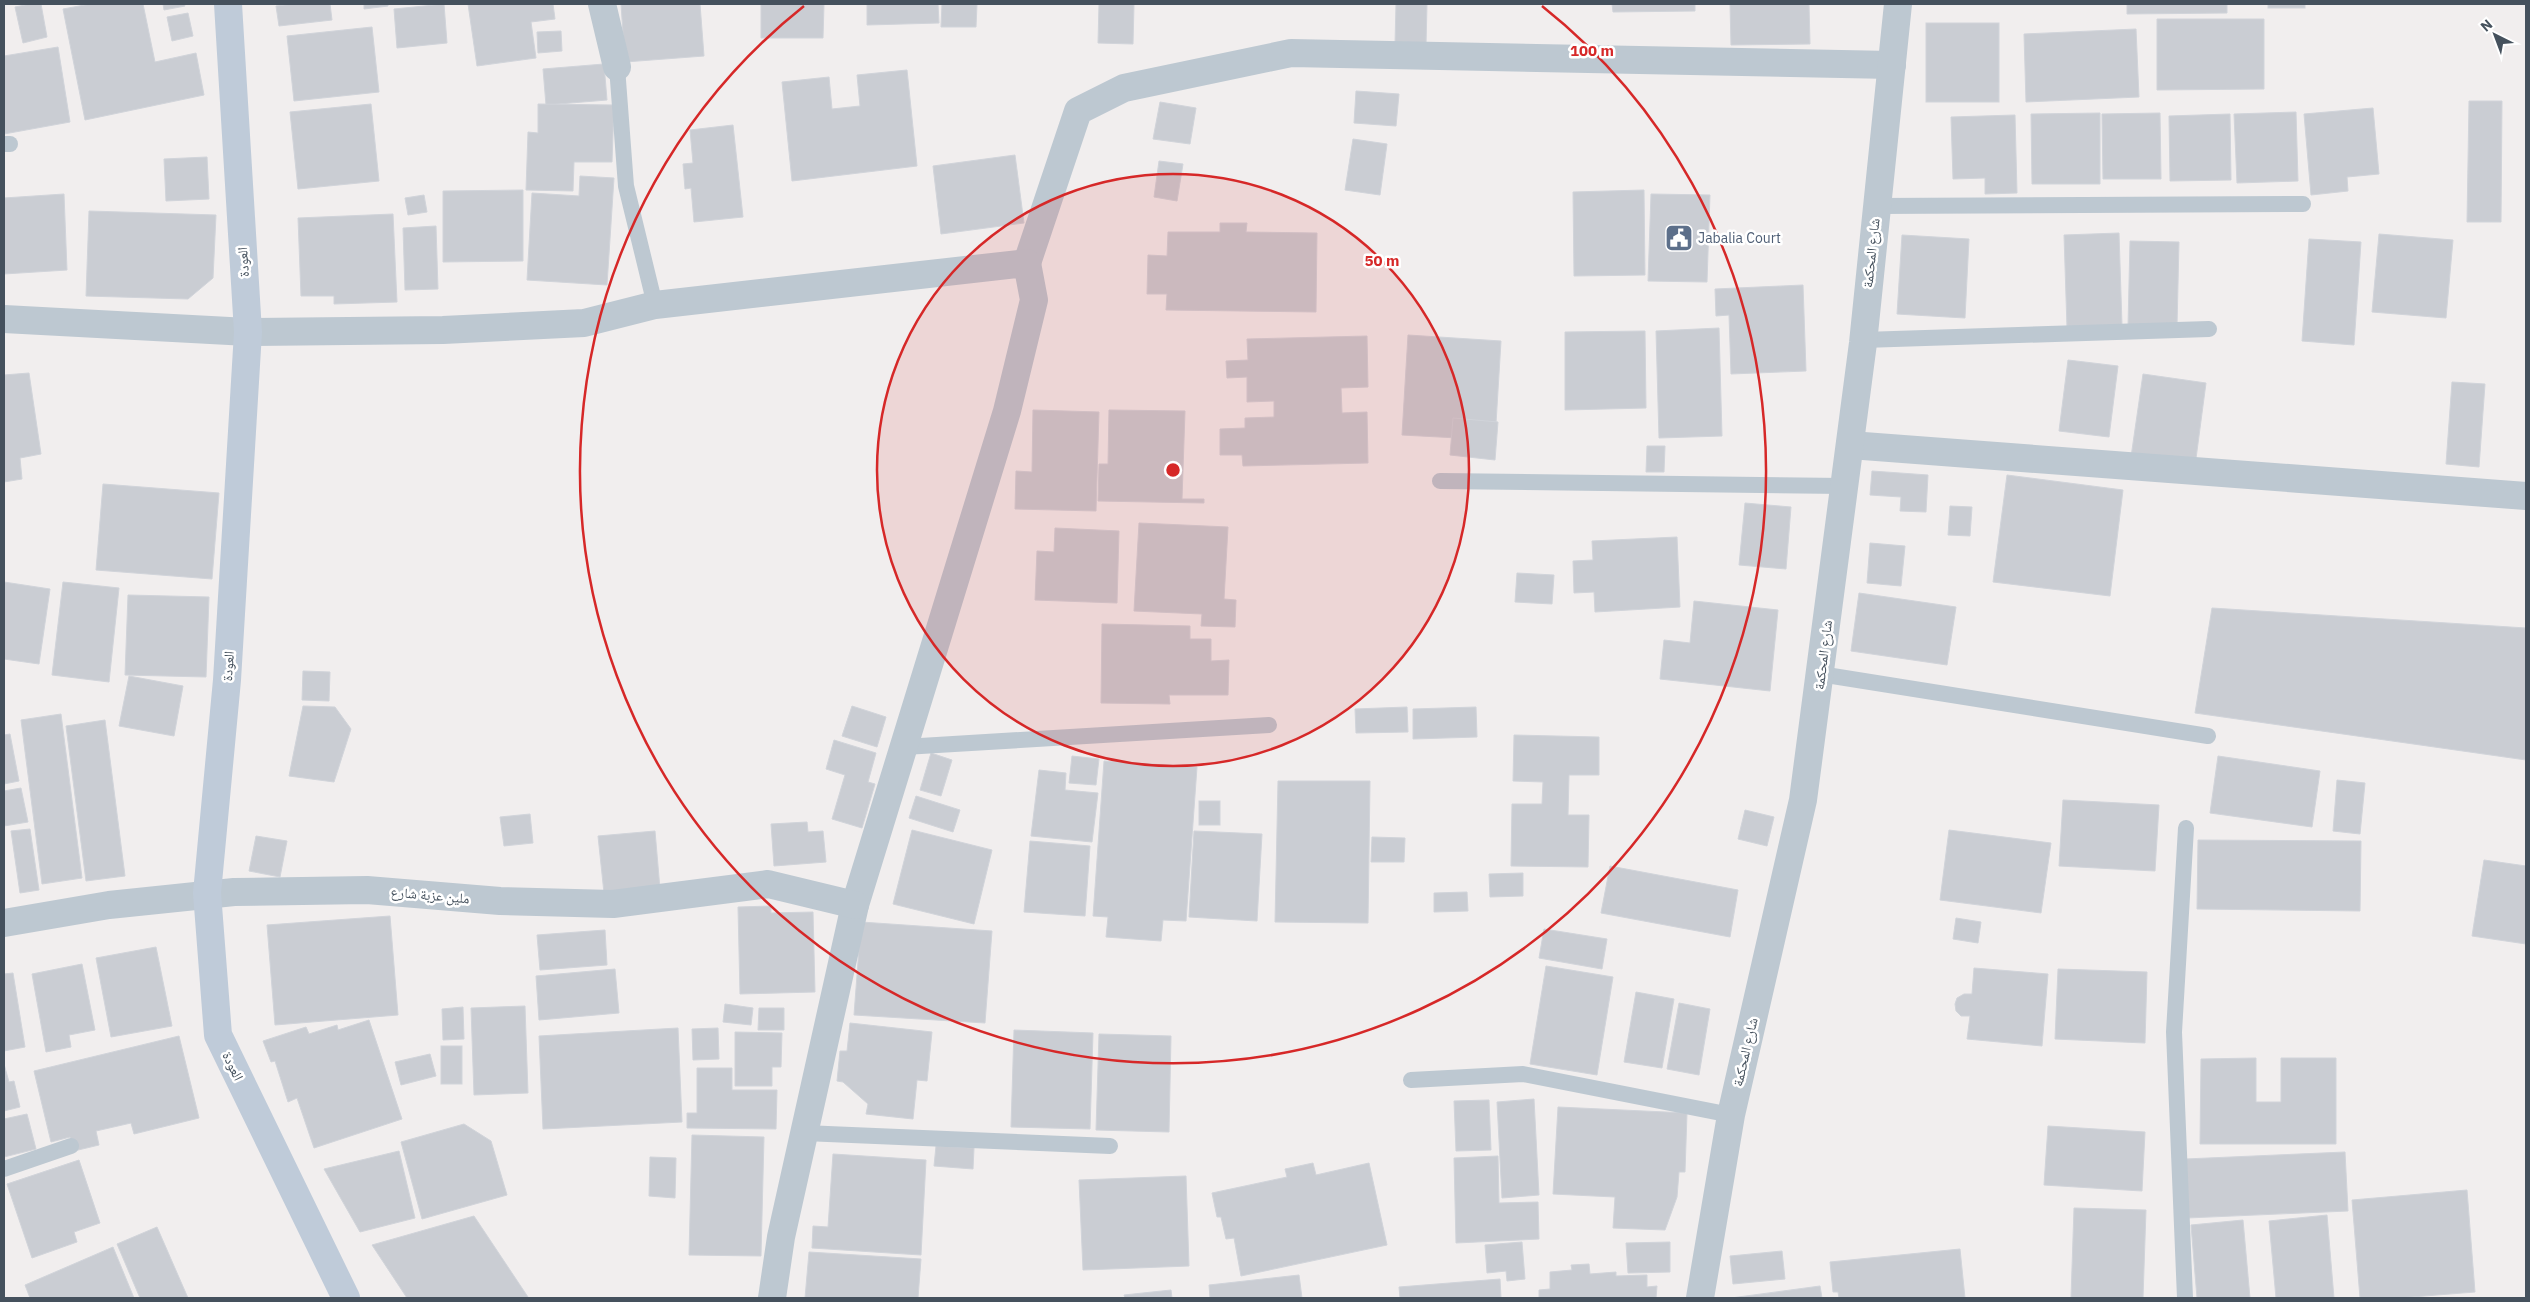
<svg xmlns="http://www.w3.org/2000/svg" width="2530" height="1302" viewBox="0 0 2530 1302" font-family="'IBM Plex Sans','Noto Naskh Arabic',sans-serif">
<style>
.building{fill:#cacdd3;stroke:#d1d4da}
.lines{fill:none;stroke-linecap:round;stroke-linejoin:round}
.lane{stroke:#bdc8d1;stroke-width:16}
.street{stroke:#bdc8d1;stroke-width:28}
.secondary{stroke:#bfcbd9;stroke-width:28}
.ring{fill:none;stroke:#d62828;stroke-width:2.5}
.labels{text-anchor:middle;stroke-width:5;stroke-linejoin:round;paint-order:stroke}
.service-label{font-size:14px;fill:#4e5e75;stroke:#fff;text-anchor:start}
.street-label{font-size:14px;fill:#45515d;stroke:#fff}
.centre{fill:#d62828;stroke:#fff;stroke-width:2.5}
.ring-label{font-size:15px;text-anchor:middle;font-weight:bold;fill:#d62828;stroke:#fff;stroke-width:5;stroke-linejoin:round;paint-order:stroke}
</style>
<rect width="100%" height="100%" fill="#f1eeee"/>
<!-- building -->
<g class="building">
<path d="M30,4H41L47,37L23,43L15,7Z"/>
<path d="M90,4H143L155,62L196,53L204,95L85,120L63,9Z"/>
<path d="M163,4H184L185,6L164,10Z"/>
<path d="M293,4H330L332,20L279,26L276,6Z"/>
<path d="M364,4H388V6L364,9Z"/>
<path d="M444,4L447,43L397,48L394,9Z"/>
<path d="M468,4H553L555,19L531,22L536,58L477,66Z"/>
<path d="M621,4H700L704,56L625,62Z"/>
<path d="M761,4H824L823,38H761Z"/>
<path d="M867,4H938L939,23L867,25Z"/>
<path d="M942,4H977L976,27H941Z"/>
<path d="M1099,4H1134L1133,44L1098,43Z"/>
<path d="M1396,4H1427L1426,45L1395,44Z"/>
<path d="M1612,4H1695V11L1613,12Z"/>
<path d="M1730,4H1809L1810,44L1731,45Z"/>
<path d="M2127,4H2227V13L2127,14Z"/>
<rect x="2268" y="4" width="37" height="4"/>
<path d="M188,13L193,36L172,41L167,17Z"/>
<path d="M2157,19H2264V89L2157,90Z"/>
<rect x="1926" y="23" width="73" height="79"/>
<path d="M372,27L379,92L294,101L287,36Z"/>
<path d="M2136,29L2139,97L2026,102L2024,34Z"/>
<path d="M561,31L562,51L538,53L537,32Z"/>
<path d="M58,47L70,122L4,134V56Z"/>
<path d="M604,64L607,100L546,105L543,69Z"/>
<path d="M907,70L917,166L792,181L782,82L829,77L832,109L860,106L857,75Z"/>
<path d="M1356,91L1399,94L1396,126L1354,123Z"/>
<path d="M2469,101H2502L2501,222H2467Z"/>
<path d="M1160,102L1196,108L1190,144L1153,139Z"/>
<path d="M371,104L379,181L298,189L290,112Z"/>
<path d="M538,104L614,105L612,162H574L573,191L526,190L528,132L538,133Z"/>
<path d="M2373,108L2379,174L2347,177L2348,191L2311,195L2304,114Z"/>
<path d="M2296,112L2298,181L2237,183L2234,114Z"/>
<path d="M2100,113V184H2032L2031,114Z"/>
<path d="M2160,113L2161,179H2103L2102,114Z"/>
<path d="M2230,114L2231,180L2170,181L2169,116Z"/>
<path d="M2015,115L2017,193L1985,194V178L1953,179L1951,117Z"/>
<path d="M733,125L743,217L694,222L691,188L685,189L683,164L693,163L690,130Z"/>
<path d="M1353,139L1387,144L1380,195L1345,190Z"/>
<path d="M1015,155L1024,223L941,234L933,166Z"/>
<path d="M207,157L209,199L166,201L164,159Z"/>
<path d="M1159,161L1183,164L1177,201L1154,197Z"/>
<path d="M580,176L614,178L607,285L527,280L532,193L579,196Z"/>
<path d="M523,190V261L443,262V191Z"/>
<path d="M1644,190L1645,275L1574,276L1573,192Z"/>
<path d="M64,194L67,270L4,274V198Z"/>
<path d="M1651,194L1710,195L1707,282L1648,281Z"/>
<path d="M424,195L427,212L408,215L405,198Z"/>
<path d="M89,211L216,215L213,278L188,299L86,296Z"/>
<path d="M393,214L397,302L334,304V296H301L298,218Z"/>
<path d="M1220,223H1247L1246,232L1317,233L1316,312L1166,310L1167,294H1147L1148,255L1167,256L1168,232H1220Z"/>
<path d="M436,226L438,289L405,290L403,228Z"/>
<path d="M2119,233L2122,325L2067,328L2064,235Z"/>
<path d="M2379,234L2453,240L2446,318L2372,312Z"/>
<path d="M1902,235L1969,239L1965,318L1897,314Z"/>
<path d="M2309,239L2361,242L2354,345L2302,341Z"/>
<path d="M2130,241L2179,242L2177,327L2128,326Z"/>
<path d="M1803,285L1806,371L1731,374L1729,315L1716,316L1715,289Z"/>
<path d="M1719,328L1722,436L1659,438L1656,331Z"/>
<path d="M1645,331L1646,408L1565,410V332Z"/>
<path d="M1408,335L1501,341L1495,440L1402,435Z"/>
<path d="M1367,336L1368,387L1341,388L1342,413L1367,412L1368,463L1243,466L1242,455H1220V429L1245,428V418L1274,417V401L1247,402V377L1227,378L1226,361L1248,360L1247,339Z"/>
<path d="M2068,360L2118,366L2109,437L2059,431Z"/>
<path d="M29,373L41,454L20,458L22,479L4,482V375Z"/>
<path d="M2143,374L2206,383L2195,466L2131,457Z"/>
<path d="M2452,382L2485,384L2479,467L2446,464Z"/>
<path d="M1033,410L1099,412L1096,511L1015,509L1016,471L1032,472Z"/>
<path d="M1109,410L1185,411L1182,499H1204V503L1098,501L1099,464H1108Z"/>
<path d="M1453,418L1498,422L1495,460L1450,455Z"/>
<path d="M1647,446H1665L1664,472H1646Z"/>
<path d="M1872,471L1928,475L1926,512L1900,511L1901,497L1870,495Z"/>
<path d="M2007,475L2123,490L2110,596L1993,582Z"/>
<path d="M103,484L219,493L212,579L96,570Z"/>
<path d="M1745,503L1791,507L1786,569L1739,565Z"/>
<path d="M1950,506L1972,507L1970,536L1948,535Z"/>
<path d="M1139,523L1228,527L1224,599L1236,600L1235,627L1201,626L1202,614L1134,611Z"/>
<path d="M1055,528L1119,531L1117,603L1035,600L1037,551L1054,552Z"/>
<path d="M1677,537L1680,607L1595,612L1594,592L1574,593L1573,561L1593,560L1592,541Z"/>
<path d="M1870,543L1905,546L1901,586L1867,583Z"/>
<path d="M1517,573L1554,575L1552,604L1515,602Z"/>
<path d="M4,582L50,589L39,664L4,659Z"/>
<path d="M63,582L119,588L109,682L52,675Z"/>
<path d="M1859,593L1956,607L1947,665L1851,651Z"/>
<path d="M128,595L209,597L206,677L125,675Z"/>
<path d="M1694,601L1778,610L1770,691L1660,679L1664,640L1690,643Z"/>
<path d="M2212,608L2526,628V760L2195,713Z"/>
<path d="M1102,624L1190,626V639H1211V661L1229,660L1228,695H1169L1170,704L1101,703Z"/>
<path d="M303,671L330,672L329,701L302,700Z"/>
<path d="M129,676L183,686L174,736L119,726Z"/>
<path d="M303,706L335,707L351,729L334,782L289,776Z"/>
<path d="M852,706L886,717L877,747L842,736Z"/>
<path d="M1407,707L1408,732L1356,733L1355,709Z"/>
<path d="M1476,707L1477,737L1413,739V709Z"/>
<path d="M61,714L82,878L42,884L21,720Z"/>
<path d="M105,720L125,876L86,881L66,726Z"/>
<path d="M10,734L19,781L4,784V735Z"/>
<path d="M1514,735L1599,737V775H1569L1568,815H1589L1588,867L1511,866L1512,804H1542L1543,782L1513,781Z"/>
<path d="M834,740L876,753L868,782L875,784L862,828L832,819L845,775L826,769Z"/>
<path d="M931,753L952,760L941,796L920,790Z"/>
<path d="M1072,756L1099,759L1096,785L1069,783Z"/>
<path d="M2218,756L2320,771L2312,827L2210,813Z"/>
<path d="M1104,761L1197,767L1186,921L1163,920L1161,941L1106,937L1108,917L1093,916Z"/>
<path d="M1039,770L1066,773L1065,790L1098,793L1092,842L1031,836Z"/>
<path d="M2337,780L2365,783L2360,834L2333,831Z"/>
<path d="M1278,781H1370L1368,923L1275,922Z"/>
<path d="M21,788L28,822L4,826V791Z"/>
<path d="M916,796L960,810L953,832L909,818Z"/>
<path d="M2063,800L2159,805L2155,871L2059,866Z"/>
<rect x="1199" y="801" width="21" height="24"/>
<path d="M1745,810L1774,817L1767,846L1738,839Z"/>
<path d="M530,814L533,843L504,846L500,817Z"/>
<path d="M807,822L808,832L823,831L826,862L774,866L771,824Z"/>
<path d="M30,829L39,890L20,893L11,831Z"/>
<path d="M912,830L992,850L974,924L893,904Z"/>
<path d="M1949,830L2051,843L2041,913L1940,900Z"/>
<path d="M655,831L660,889L604,893L598,836Z"/>
<path d="M1194,831L1262,834L1257,921L1189,917Z"/>
<path d="M256,836L287,841L280,877L249,871Z"/>
<path d="M1372,837L1405,838L1404,862H1371Z"/>
<path d="M2198,840L2361,841L2360,911L2197,909Z"/>
<path d="M1030,841L1090,846L1085,916L1024,912Z"/>
<path d="M2484,860L2526,866V944L2472,936Z"/>
<path d="M1610,866L1738,890L1730,937L1601,913Z"/>
<path d="M1523,873V896L1490,897L1489,874Z"/>
<path d="M1467,892L1468,911L1434,912V893Z"/>
<path d="M771,906V913L813,912L815,992L740,994L738,907Z"/>
<path d="M390,916L398,1015L275,1025L267,925Z"/>
<path d="M1956,918L1981,922L1978,943L1953,939Z"/>
<path d="M861,922L992,931L985,1023L854,1015Z"/>
<path d="M1544,929L1607,939L1602,969L1539,958Z"/>
<path d="M605,930L607,965L540,970L537,935Z"/>
<path d="M156,947L172,1026L111,1037L96,958Z"/>
<path d="M82,964L95,1030L69,1035L71,1047L46,1052L32,974Z"/>
<path d="M1546,966L1613,977L1597,1075L1530,1064Z"/>
<path d="M1974,968L2048,974L2042,1046L1967,1039L1970,1016H1961L1956,1011L1955,1004L1957,998L1964,994H1972Z"/>
<path d="M615,969L619,1013L539,1020L536,976Z"/>
<path d="M2058,969L2147,972L2145,1043L2055,1039Z"/>
<path d="M13,973L25,1047L4,1051V974Z"/>
<path d="M1636,992L1674,999L1662,1068L1624,1062Z"/>
<path d="M1679,1003L1710,1009L1699,1075L1667,1069Z"/>
<path d="M725,1004L753,1008L751,1025L723,1022Z"/>
<path d="M525,1006L528,1093L474,1095L471,1008Z"/>
<path d="M463,1007L464,1039L443,1040L442,1009Z"/>
<path d="M759,1008H784V1030H758Z"/>
<path d="M369,1020L402,1119L314,1148L297,1098L288,1102L275,1061L271,1062L263,1041L306,1027L309,1034L337,1025L338,1030Z"/>
<path d="M850,1023L932,1032L927,1081L917,1080L913,1119L866,1114L868,1104L843,1082L837,1081L840,1051H847Z"/>
<path d="M678,1028L682,1122L543,1129L539,1036Z"/>
<path d="M718,1028L719,1059L693,1060L692,1029Z"/>
<path d="M1014,1030L1093,1033L1090,1129L1011,1127Z"/>
<path d="M735,1032L782,1033L781,1067H772V1086H735Z"/>
<path d="M1099,1034L1171,1036L1169,1132L1096,1130Z"/>
<path d="M179,1036L199,1118L134,1134L131,1123L96,1131L99,1145L74,1151L70,1137L51,1142L34,1071Z"/>
<rect x="441" y="1046" width="21" height="38"/>
<path d="M430,1054L436,1076L401,1085L395,1062Z"/>
<path d="M2256,1058V1102H2281V1058H2336V1144H2200L2201,1059Z"/>
<path d="M4,1064L9,1082L14,1081L20,1107L4,1111Z"/>
<path d="M697,1068H732V1090H777L776,1129L687,1128V1113H697Z"/>
<path d="M1534,1099L1539,1195L1502,1198L1497,1102Z"/>
<path d="M1489,1100L1491,1150L1456,1151L1454,1101Z"/>
<path d="M1558,1107L1687,1113L1685,1172H1679L1677,1197L1665,1230L1613,1228L1615,1197L1553,1194Z"/>
<path d="M27,1114L36,1149L4,1157V1119Z"/>
<path d="M464,1124L491,1141L507,1195L422,1219L401,1142Z"/>
<path d="M2048,1126L2145,1132L2142,1191L2044,1185Z"/>
<path d="M692,1135L764,1137L761,1256L689,1255Z"/>
<path d="M936,1146L974,1148L973,1169L934,1166Z"/>
<path d="M399,1151L415,1218L360,1232L324,1169Z"/>
<path d="M2345,1152L2348,1211L2187,1218L2185,1159Z"/>
<path d="M833,1154L926,1160L921,1255L812,1248L813,1226L828,1227Z"/>
<path d="M1498,1156L1499,1203L1538,1202L1539,1239L1456,1243L1454,1158Z"/>
<path d="M650,1157L676,1158L675,1198L649,1196Z"/>
<path d="M79,1160L100,1223L74,1232L77,1242L32,1258L7,1184Z"/>
<path d="M1313,1163L1316,1175L1369,1163L1387,1245L1241,1276L1234,1238L1226,1239L1221,1217H1217L1212,1193L1287,1177L1285,1169Z"/>
<path d="M1186,1176L1189,1266L1083,1270L1079,1180Z"/>
<path d="M2467,1190L2475,1292L2399,1298H2360L2352,1200Z"/>
<path d="M2074,1208L2146,1210L2143,1298H2071Z"/>
<path d="M2327,1215L2334,1298H2276L2269,1221Z"/>
<path d="M474,1216L528,1297L526,1298H407L372,1245Z"/>
<path d="M2243,1220L2250,1298H2197L2191,1225Z"/>
<path d="M157,1227L188,1298H140L117,1244Z"/>
<path d="M1522,1242L1525,1279L1507,1281L1506,1271L1487,1273L1485,1245Z"/>
<path d="M1670,1242V1272L1628,1273L1626,1243Z"/>
<path d="M113,1247L134,1298H30L25,1285Z"/>
<path d="M1960,1249L1965,1298H1839L1838,1292H1833L1830,1262Z"/>
<path d="M1782,1251L1785,1279L1733,1284L1730,1256Z"/>
<path d="M809,1252L921,1259L918,1298H805Z"/>
<path d="M1589,1264L1590,1274L1616,1272V1276L1647,1275V1287L1657,1286L1656,1298H1539V1290L1550,1289V1272L1572,1270L1571,1265Z"/>
<path d="M1299,1275L1302,1298H1210L1209,1285Z"/>
<path d="M1500,1279L1501,1298H1400L1399,1287Z"/>
<path d="M1820,1286L1822,1298H1731Z"/>
<path d="M1171,1290L1172,1298H1125L1124,1295Z"/>
</g>
<g class="lines">
<!-- lane -->
<g class="lane">
<path d="M617,67L626,186L655,305"/>
<path d="M4,144H10"/>
<path d="M1876,206L2303,204"/>
<path d="M1863,340L2209,329"/>
<path d="M1440,481L1844,486"/>
<path d="M1820,674L2208,736"/>
<path d="M904,747L1269,725"/>
<path d="M1411,1080L1523,1074L1731,1115"/>
<path d="M804,1133L1110,1146"/>
<path d="M4,1169L71,1146"/>
<path d="M2185,1298L2174,1032L2186,828"/>
</g>
<!-- street -->
<g class="street">
<path d="M602,4L617,67"/>
<path d="M1027,263L1078,111L1124,88L1291,53L1892,65"/>
<path d="M4,319L248,332L443,330L584,323L655,305L1027,263L1034,300L1007,411L855,905L781,1237L772,1298"/>
<path d="M1850,445L2526,496"/>
<path d="M4,923L109,905L234,892L367,890L500,901L613,904L768,884L855,905"/>
<path d="M1700,1298L1731,1115L1803,800L1863,343L1898,4"/>
</g>
<!-- secondary -->
<path class="secondary" d="M228,4L248,332L227,680L207,893L218,1035L346,1298"/>
</g>
<!-- distance rings -->
<circle cx="1173" cy="470" r="296" fill="#d62828" fill-opacity=".12"/>
<g class="ring">
<circle cx="1173" cy="470" r="296"/>
<path d="M1542 6A593 593 0 1 1 804 6"/>
</g>
<!-- icons -->
<defs>
<symbol id="civic-square" viewBox="-11 -11 22 22"><rect x="-9" y="-9" width="18" height="18" rx="4" fill="#5c6f8a" stroke="#fff"/><path d="M-.6-6.5H3V-4.5H.6V-3L4-1V1h2V6H-6V1h2V-1L-.6-3ZM-1.2 2.5V6h2.4V2.5Z" fill="#fff"/></symbol>
</defs>
<g fill-rule="evenodd">
<use href="#civic-square" x="1663" y="222" width="32" height="32"/>
</g>
<g class="labels">
<!-- service labels -->
<g class="service-label">
<text x="1698" y="243">Jabalia Court</text>
</g>
<!-- street labels -->
<g class="street-label">
<text transform="translate(1871 253) rotate(-84)" y="5">شارع المحكمة</text>
<text transform="translate(243 262) rotate(-94)" y="5">العودة</text>
<text transform="translate(1823 655) rotate(-83)" y="5">شارع المحكمة</text>
<text transform="translate(228 666) rotate(-86)" y="5">العودة</text>
<text transform="translate(430 895) rotate(5)" y="5">ملين عزبة شارع</text>
<text transform="translate(1745 1052) rotate(-77)" y="5">شارع المحكمة</text>
<text transform="translate(233 1066) rotate(64)" y="5">العودة</text>
</g>
</g>
<circle cx="1173" cy="470" r="8" class="centre"/>
<g class="ring-label">
<text x="1592" y="56">100 m</text>
<text x="1382" y="266">50 m</text>
</g>
<!-- border -->
<rect width="2530" height="1302" fill="none" stroke="#45515d" stroke-width="10"/>
<!-- north arrow -->
<g transform="translate(2495 35) rotate(318)" stroke="#ffffff" stroke-width="4" paint-order="stroke">
<path d="M0-4L9 19L0 12L-9 19Z" fill="#45515d"/>
<text y="-8" font-size="14" font-weight="bold" text-anchor="middle" fill="#45515d">N</text>
</g>
</svg>
